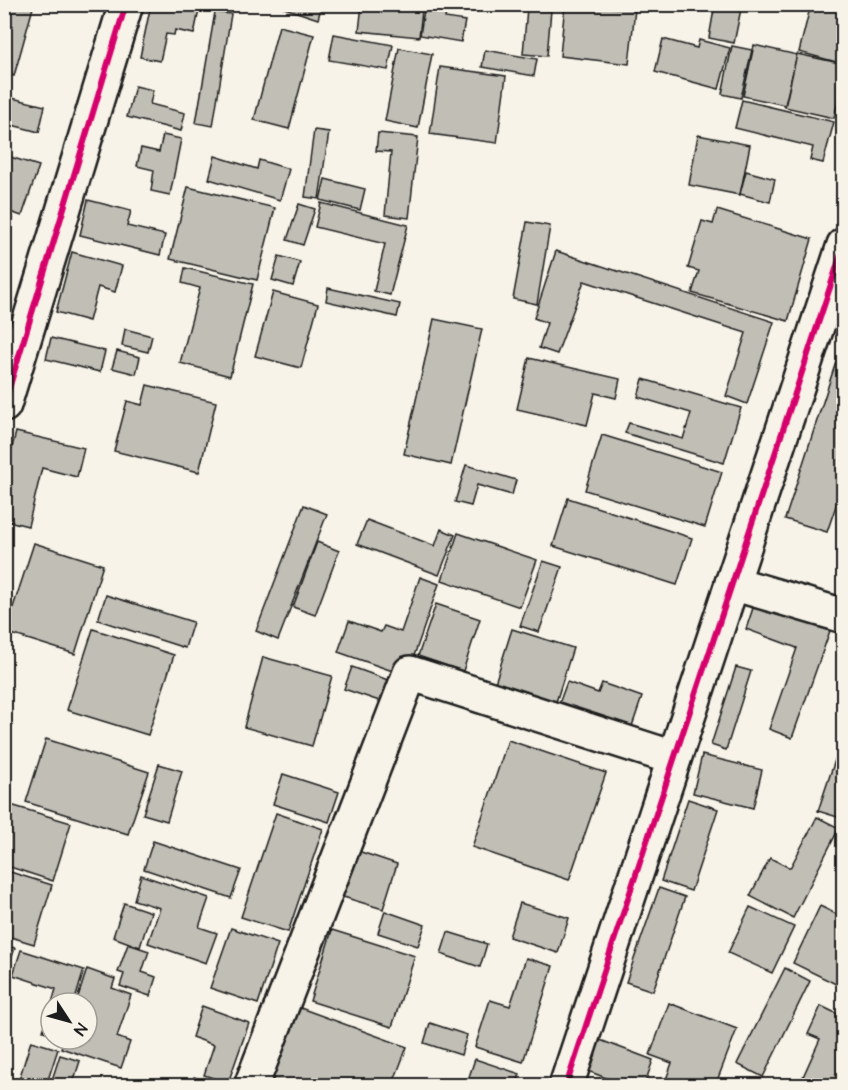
<svg xmlns="http://www.w3.org/2000/svg" width="848" height="1090" viewBox="0 0 848 1090" font-family="'Architects Daughter',sans-serif">
<style>
.building{fill:#c0beb5;stroke:#1c1c1c;stroke-width:1.5}
.lines{fill:none;stroke-linecap:round;stroke-linejoin:round}
.minor-casing{stroke:#1c1c1c;stroke-width:38}
.minor{stroke:#f7f3e8;stroke-width:33}
.cycleway-casing{stroke:#f7f3e8;stroke-width:10}
.cycleway{stroke:#d6006c;stroke-width:6}
</style>
<rect width="100%" height="100%" fill="#f7f3e8"/>
<filter id="ink" filterUnits="userSpaceOnUse"><feTurbulence type="fractalNoise" baseFrequency=".0167" numOctaves="2"/><feDisplacementMap in="SourceGraphic" scale="12" xChannelSelector="R" yChannelSelector="G"/><feConvolveMatrix kernelMatrix="1 2 1 2 8 2 1 2 1" color-interpolation-filters="sRGB"/></filter>
<g filter="url(#ink)">
<!-- building -->
<g class="building">
<path d="M4,4H34L14,76L4,73Z"/>
<path d="M151,4H173L199,10L194,34L175,30L174,35L166,34L160,61L140,57Z"/>
<path d="M272,4H322L318,19Z"/>
<path d="M425,4H448L445,18L465,21L461,42L420,35Z"/>
<path d="M565,4L635,9L629,64L560,56Z"/>
<path d="M715,4H742L734,43L709,38Z"/>
<path d="M811,4H844V64L799,52Z"/>
<path d="M362,5L422,11L419,37L359,31Z"/>
<path d="M527,8L551,10L547,56L523,54Z"/>
<path d="M215,12L231,14L213,126L196,123Z"/>
<path d="M279,26L314,35L289,129L254,120Z"/>
<path d="M334,34L393,45L388,70L329,60Z"/>
<path d="M663,39L697,48L699,40L730,48L719,89L655,72Z"/>
<path d="M754,45L797,55L785,105L743,96Z"/>
<path d="M732,46L752,50L741,98L722,94Z"/>
<path d="M399,48L432,54L418,128L385,121Z"/>
<path d="M485,50L537,59L534,76L482,67Z"/>
<path d="M797,54L844,64V77L834,118L785,107Z"/>
<path d="M440,67L506,76L497,143L430,134Z"/>
<path d="M135,86L153,90L150,104L185,113L181,131L127,117Z"/>
<path d="M4,96L45,106L39,132L4,123Z"/>
<path d="M742,100L834,122L823,163L810,160L813,147L735,128Z"/>
<path d="M314,130L329,132L319,199L305,197Z"/>
<path d="M378,133L418,137L409,218L385,215L391,152L376,151Z"/>
<path d="M163,135L181,139L170,195L151,191L154,170L137,166L141,148L159,152Z"/>
<path d="M698,135L750,145L740,195L689,185Z"/>
<path d="M4,155L39,166L22,216L4,210Z"/>
<path d="M215,156L257,169L259,160L289,169L280,200L209,179Z"/>
<path d="M746,171L775,179L770,202L740,194Z"/>
<path d="M325,179L365,189L360,210L320,200Z"/>
<path d="M188,187L275,208L257,280L170,259Z"/>
<path d="M88,200L131,211L127,226L165,235L160,255L80,235Z"/>
<path d="M321,203L408,225L390,295L374,291L385,244L315,227Z"/>
<path d="M299,204L315,209L303,245L287,240Z"/>
<path d="M717,210L812,239L788,321L692,293L699,271L688,268L702,221L713,224Z"/>
<path d="M4,216L12,218L4,245Z"/>
<path d="M527,222L550,226L537,304L513,299Z"/>
<path d="M556,251L774,322L747,404L726,396L746,333L584,281L557,354L539,348L547,323L534,318Z"/>
<path d="M72,252L122,266L115,292L98,287L89,321L56,312Z"/>
<path d="M279,256L300,262L293,286L272,280Z"/>
<path d="M185,268L253,284L230,376L180,363L200,288L182,283Z"/>
<path d="M328,288L400,304L397,317L326,301Z"/>
<path d="M273,292L318,304L301,368L255,356Z"/>
<path d="M434,319L482,329L451,465L404,454Z"/>
<path d="M125,329L152,336L148,352L122,346Z"/>
<path d="M51,338L105,351L100,372L46,359Z"/>
<path d="M117,351L140,357L136,374L112,368Z"/>
<path d="M529,358L620,379L616,398L595,393L587,425L517,409Z"/>
<path d="M836,362L844,364V482L827,532L785,519Z"/>
<path d="M643,379L741,408L724,463L625,433L629,423L683,439L691,413L638,397Z"/>
<path d="M147,385L216,402L199,472L114,451L127,401L142,405Z"/>
<path d="M16,432L84,448L77,477L42,468L28,526L4,520V478Z"/>
<path d="M602,435L722,472L705,527L585,490Z"/>
<path d="M466,465L516,480L512,495L477,485L471,506L455,502Z"/>
<path d="M568,498L692,538L677,585L553,546Z"/>
<path d="M304,505L327,514L278,640L256,631Z"/>
<path d="M367,520L435,546L441,529L455,535L439,575L357,544Z"/>
<path d="M458,533L537,560L520,607L442,580Z"/>
<path d="M317,542L339,551L315,615L293,607Z"/>
<path d="M34,543L103,565L75,654L5,632Z"/>
<path d="M543,561L562,567L539,632L520,626Z"/>
<path d="M420,577L439,584L407,676L338,652L349,621L381,632L384,626L401,632Z"/>
<path d="M106,595L193,622L185,648L98,620Z"/>
<path d="M755,602L831,628L792,738L769,729L797,648L746,629Z"/>
<path d="M436,604L480,619L463,671L418,656Z"/>
<path d="M93,629L174,655L148,735L67,710Z"/>
<path d="M512,629L573,648L556,702L495,683Z"/>
<path d="M263,657L332,676L312,746L244,727Z"/>
<path d="M352,667L399,684L391,705L344,689Z"/>
<path d="M736,667L751,671L726,750L711,745Z"/>
<path d="M567,682L598,693L602,683L642,697L629,735L557,709Z"/>
<path d="M46,739L149,772L128,834L26,802Z"/>
<path d="M842,739L844,740V819L818,811Z"/>
<path d="M508,740L606,773L569,880L472,847Z"/>
<path d="M702,755L762,770L753,808L693,793Z"/>
<path d="M159,764L182,771L167,821L143,814Z"/>
<path d="M283,774L339,792L329,822L273,804Z"/>
<path d="M688,799L718,809L691,891L661,881Z"/>
<path d="M4,803L71,823L53,881L4,865Z"/>
<path d="M276,813L323,829L288,932L241,917Z"/>
<path d="M817,817L839,828L793,918L750,896L770,858L790,868Z"/>
<path d="M153,841L241,870L231,898L144,869Z"/>
<path d="M355,850L397,864L383,909L340,896Z"/>
<path d="M4,870L52,885L34,944L4,935Z"/>
<path d="M141,875L209,898L199,927L217,933L206,963L148,943L160,908L134,900Z"/>
<path d="M659,888L685,897L653,991L626,982Z"/>
<path d="M124,903L151,912L140,947L113,937Z"/>
<path d="M520,903L569,918L558,953L509,937Z"/>
<path d="M820,906L844,918V988L793,963Z"/>
<path d="M750,907L794,927L772,973L728,953Z"/>
<path d="M385,911L425,925L418,946L378,933Z"/>
<path d="M231,928L278,944L258,1004L210,988Z"/>
<path d="M332,930L415,956L392,1027L310,1001Z"/>
<path d="M448,932L487,944L480,967L441,954Z"/>
<path d="M128,944L149,951L142,972L156,977L150,996L120,986L124,974L118,972Z"/>
<path d="M4,945L15,948L4,981Z"/>
<path d="M21,950L84,970L74,1003H52L56,989L13,975Z"/>
<path d="M526,958L553,966L523,1062L475,1047L490,1000L510,1006Z"/>
<path d="M785,968L810,981L763,1077L737,1064Z"/>
<path d="M87,969L115,979L112,988L131,995L117,1037L130,1042L121,1068L61,1048L64,1039H87V1003H76Z"/>
<path d="M669,1003L737,1029L715,1086L664,1085L672,1063L650,1055Z"/>
<path d="M51,1006V1033L43,1031Z"/>
<path d="M202,1006L249,1023L228,1083L204,1075L214,1045L192,1037Z"/>
<path d="M295,1006L407,1047L392,1086H268Z"/>
<path d="M821,1006L844,1017V1086H816L802,1079L820,1039L808,1034Z"/>
<path d="M430,1023L467,1035L461,1055L424,1043Z"/>
<path d="M600,1040L653,1060L644,1086H627L588,1071Z"/>
<path d="M31,1041L58,1049L46,1086H17Z"/>
<path d="M60,1055L80,1061L72,1086H50Z"/>
<path d="M475,1059L520,1074L516,1086H466Z"/>
<path d="M194,1077L216,1086H190Z"/>
</g>
<g class="lines">
<defs>
<g id="minor">
<path d="M4,405L126,4"/>
<path d="M732,583L844,616"/>
<path d="M251,1086L410,673L674,758"/>
<path d="M566,1086L844,245"/>
</g>
</defs>
<!-- minor casing -->
<use href="#minor" class="minor-casing"/>
<!-- minor -->
<use href="#minor" class="minor"/>
<defs>
<g id="cycleway">
<path d="M4,405L126,4"/>
<path d="M566,1086L844,245"/>
</g>
</defs>
<!-- cycleway casing -->
<use href="#cycleway" class="cycleway-casing"/>
<!-- cycleway -->
<use href="#cycleway" class="cycleway"/>
</g>
</g>
<!-- margin -->
<rect width="848" height="1090" fill="none" stroke="#f7f3e8" stroke-width="24"/>
<rect x="12" y="12" width="824" height="1066" fill="none" stroke="#1c1c1c" stroke-width="2" filter="url(#ink)"/>
<!-- north arrow -->
<g transform="translate(69 1021) rotate(126)"><circle r="28" fill="#f7f3e8" stroke="#9f9d96" stroke-width="1.5"/>
<path d="M0-4.5L10 22L0 15L-10 22Z" fill="#1c1c1c"/>
<text y="-9" font-size="16" font-weight="bold" text-anchor="middle" fill="#1c1c1c">N</text>
</g>
</svg>
